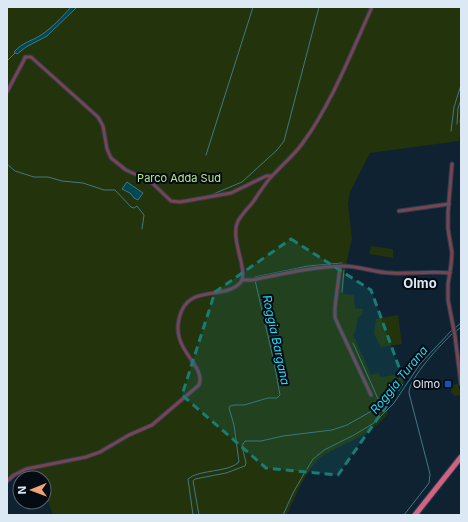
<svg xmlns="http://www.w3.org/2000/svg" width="468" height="522" viewBox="0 0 468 522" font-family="Inter,sans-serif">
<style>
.green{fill:#23330b}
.water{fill:#004854;stroke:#427884}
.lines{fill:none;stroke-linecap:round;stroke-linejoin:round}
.stream{stroke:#427884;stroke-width:1}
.street-casing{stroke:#2b3e4d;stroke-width:5}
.primary-casing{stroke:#2b3e4d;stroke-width:7}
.street{stroke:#794352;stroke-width:3}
.primary{stroke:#d16282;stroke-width:5}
.marked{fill:#197c75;fill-opacity:0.2;stroke:#197c75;stroke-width:3;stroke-dasharray:8 5;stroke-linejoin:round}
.transit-dot{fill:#1a4fb4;stroke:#040b12;stroke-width:1.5}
.labels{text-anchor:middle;stroke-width:4;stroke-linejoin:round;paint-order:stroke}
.park-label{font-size:11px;fill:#bdea84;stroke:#040b12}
.poi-label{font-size:11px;fill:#dce8f3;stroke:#040b12;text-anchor:end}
.water-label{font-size:12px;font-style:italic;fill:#23dbf8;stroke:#040b12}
.quarter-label{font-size:13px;font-weight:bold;fill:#dce8f3;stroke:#040b12}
</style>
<rect width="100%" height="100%" fill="#0e2232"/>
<!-- green -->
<g class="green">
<path d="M7,7H461V127L459,141L370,153L350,192L348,204L352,239L345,269L343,294L354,295L355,308L363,309L362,315L358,317L355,333L353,334L371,375L379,373L380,377L410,373L394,396L384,406L388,413C377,429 360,437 343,445C335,449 328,452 321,457C306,470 295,497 287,515H53L44,490V478H34L25,468L15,472L7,479Z"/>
<path d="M371,246L393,249V258L369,254Z"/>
<path d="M398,315L402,344L381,347L374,334L376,319Z"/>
<path d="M455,384H458L461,395L455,396L451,393V388Z"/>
</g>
<!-- water -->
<g class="water">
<path d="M71,7H77L47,36L26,47L17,54L14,52C23,42 30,42 41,35C52,28 62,17 71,7Z"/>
<path d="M127,182L143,193L138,200L134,198L130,193L122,189Z"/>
</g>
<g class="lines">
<!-- stream -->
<g class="stream">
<path d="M7,61L15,53"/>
<path d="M460,122L461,115"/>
<path d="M457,124L458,108L461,100"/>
<path d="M451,131L454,107L461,85"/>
<path d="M206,155L253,7"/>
<path d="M7,164L15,171L34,177H48L62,181L83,183L104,190H115L131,207L134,208L137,206L144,215L142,229"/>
<path d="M211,195L242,182L277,150L284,141L319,7"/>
<path d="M255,277L308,266L342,263"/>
<path d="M342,292L344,270"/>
<path d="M455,328L461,323"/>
<path d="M455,332L461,327"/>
<path d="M307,469L313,459L324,450L354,435L374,423L394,403L420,364L452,330"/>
<path d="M193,515L188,479C199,469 228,473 239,462L234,425L229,408L230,406L234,405H244L268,398H277L280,395L274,362L255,280"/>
<path d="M199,515L193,481L195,479L226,473L245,466L246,463L242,446L245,441H261L283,436L332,430L347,425L377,408L379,401L353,343"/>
<path d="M283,515L293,493L305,472"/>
<path d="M404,515L429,483L430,474L409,393C408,379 442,343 453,333"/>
</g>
<defs>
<g id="street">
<path d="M7,92L24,60L25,57H31L98,117L103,126L107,149L111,158L126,170L150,181L171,201L180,202L231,193L266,176H272"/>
<path d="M452,164L448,212V229L452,253L451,265L448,284V300L455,336L461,384"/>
<path d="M399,211L449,204"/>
<path d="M340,267L335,307V318L371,395"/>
<path d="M242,280H252C282,274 312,267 343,266C360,266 375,273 392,273C411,274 430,271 450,273"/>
<path d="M7,481L14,475L26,469L86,457L100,452L129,435L152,425L199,385C207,363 165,349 182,310C193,286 225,299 240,283C250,272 229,239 238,221C242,214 248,208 253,202C260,192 266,181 275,173C284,163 294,155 302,144C331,105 352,51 372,7"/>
</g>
<path id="primary" d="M415,515L461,457"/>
</defs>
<!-- street casing -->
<use href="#street" class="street-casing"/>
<!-- primary casing -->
<use href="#primary" class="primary-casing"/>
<!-- street -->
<use href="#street" class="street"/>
<!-- primary -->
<use href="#primary" class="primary"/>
</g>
<!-- marked area -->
<path class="marked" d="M291,239L371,290L404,381L338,475L266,468L182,395L215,292Z"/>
<!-- markers -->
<rect class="transit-dot" x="444" y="380" width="8" height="8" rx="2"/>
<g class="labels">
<!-- park labels -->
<g class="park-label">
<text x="179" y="182">Parco Adda Sud</text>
</g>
<!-- poi labels -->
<g class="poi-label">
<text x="440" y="388">Olmo</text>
</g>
<!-- water labels -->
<g class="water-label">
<text transform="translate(276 340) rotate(78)" y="4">Roggia Bargana</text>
<text transform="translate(399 380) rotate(-51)" y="4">Roggia Turana</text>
</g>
<!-- quarter labels -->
<g class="quarter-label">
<text x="420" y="288">Olmo</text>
</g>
</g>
<!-- border -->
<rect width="468" height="522" fill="none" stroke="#dce8f3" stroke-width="16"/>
<!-- north arrow -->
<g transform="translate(32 490) rotate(269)"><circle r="19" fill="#040b12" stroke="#5a636c"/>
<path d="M0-3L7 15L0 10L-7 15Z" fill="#efa376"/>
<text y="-6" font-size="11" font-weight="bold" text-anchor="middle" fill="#dce8f3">N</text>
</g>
</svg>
